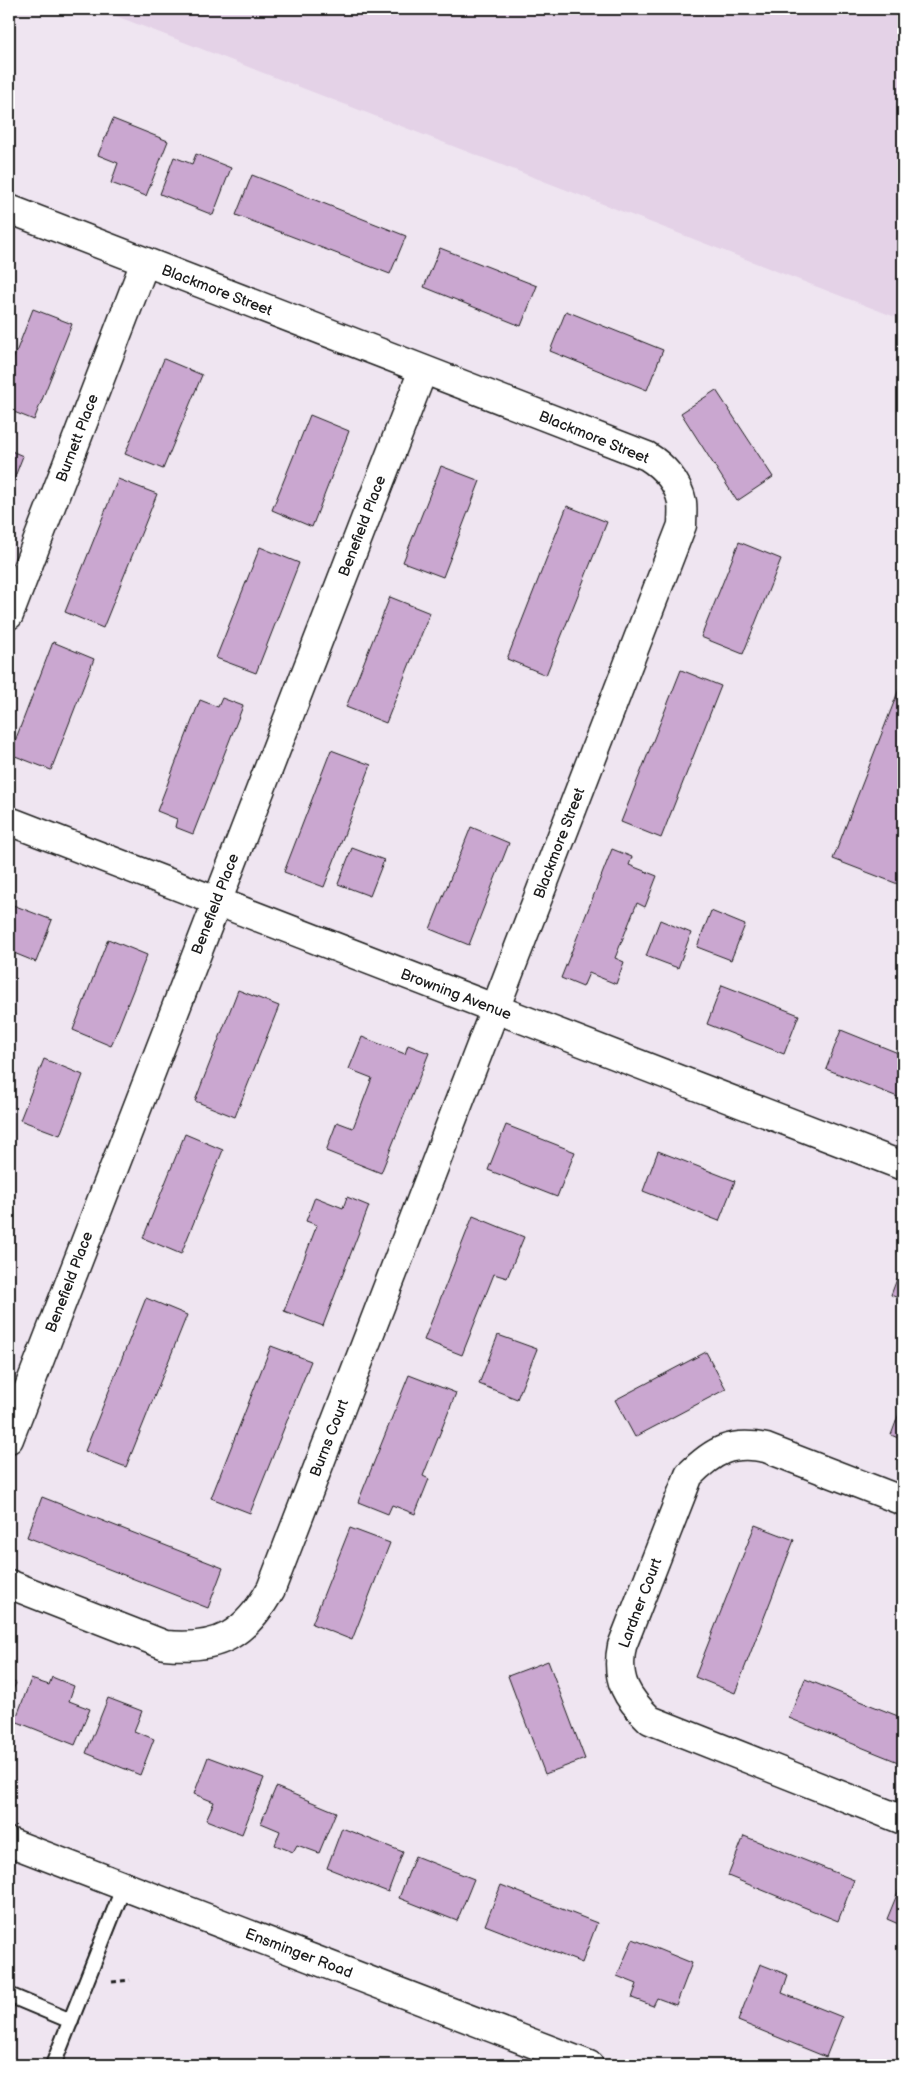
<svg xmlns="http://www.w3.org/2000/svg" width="912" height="2074" viewBox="0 0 912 2074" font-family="'Balsamiq Sans',sans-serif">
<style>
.built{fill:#e4d2e7}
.building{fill:#caa7d0;stroke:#1c1c1c}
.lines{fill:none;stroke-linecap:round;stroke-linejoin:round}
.service-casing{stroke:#1c1c1c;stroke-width:18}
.minor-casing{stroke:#1c1c1c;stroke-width:31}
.tertiary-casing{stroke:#1c1c1c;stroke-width:31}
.path{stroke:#1c1c1c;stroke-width:3;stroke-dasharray:5 4;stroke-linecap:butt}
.service{stroke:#fff;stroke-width:14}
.minor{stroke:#fff;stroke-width:28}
.tertiary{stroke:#fff;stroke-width:28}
.labels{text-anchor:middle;stroke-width:4;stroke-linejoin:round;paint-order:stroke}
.street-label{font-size:15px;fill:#1c1c1c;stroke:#fff}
</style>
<rect width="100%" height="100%" fill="#efe5f1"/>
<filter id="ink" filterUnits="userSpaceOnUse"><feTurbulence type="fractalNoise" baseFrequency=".02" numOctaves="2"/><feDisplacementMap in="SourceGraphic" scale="10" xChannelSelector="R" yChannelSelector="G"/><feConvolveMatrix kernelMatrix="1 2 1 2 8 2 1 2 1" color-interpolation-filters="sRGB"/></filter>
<g filter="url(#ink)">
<!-- built -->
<path class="built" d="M98,9H903V320Z"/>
<!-- building -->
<g class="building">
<path d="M113,119L168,141L146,196L111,183L118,163L98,155Z"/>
<path d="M196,154L231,168L213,215L160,194L174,157L192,164Z"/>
<path d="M252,175L406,236L390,274L236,215Z"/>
<path d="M440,248L537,286L521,326L424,287Z"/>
<path d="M33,309L72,324L34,420L9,410V370Z"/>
<path d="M566,311L663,350L647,390L550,351Z"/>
<path d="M164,359L202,375L163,469L125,454Z"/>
<path d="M716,390L773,477L737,501L681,413Z"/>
<path d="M310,415L349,431L312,527L272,510Z"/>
<path d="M9,450L23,456L9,492Z"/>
<path d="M441,466L480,481L443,577L403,562Z"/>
<path d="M118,479L157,494L103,628L65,612Z"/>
<path d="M567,506L607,522L546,675L507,659Z"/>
<path d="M739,542L781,559L743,654L701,637Z"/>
<path d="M260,547L299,563L256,673L216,658Z"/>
<path d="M390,597L430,613L386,723L346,707Z"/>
<path d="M53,642L94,659L51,770L10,754Z"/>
<path d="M681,670L721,686L661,838L621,822Z"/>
<path d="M903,679V886L833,859Z"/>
<path d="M222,698L243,706L193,834L175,827L177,819L157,811L200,700L218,707Z"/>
<path d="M331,750L371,765L324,887L284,872Z"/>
<path d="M471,827L509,843L469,945L430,929Z"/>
<path d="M352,848L384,860L370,896L338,884Z"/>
<path d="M612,849L632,857L629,865L657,876L645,907L637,903L615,958L624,962L616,984L589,973L583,987L561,978Z"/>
<path d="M13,905L52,920L36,962L9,951V916Z"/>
<path d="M711,911L745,925L731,960L697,947Z"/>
<path d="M660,920L691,933L678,968L646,956Z"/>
<path d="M108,939L147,955L111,1046L73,1030Z"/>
<path d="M722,985L799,1015L784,1054L707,1024Z"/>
<path d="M238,990L279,1006L235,1117L195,1101Z"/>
<path d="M841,1030L903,1055V1099L826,1069Z"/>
<path d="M362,1037L405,1054L408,1045L429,1053L381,1173L326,1151L337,1122L353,1128L372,1078L349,1069Z"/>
<path d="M44,1059L83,1075L60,1135L20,1120Z"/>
<path d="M506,1125L575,1152L557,1197L488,1170Z"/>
<path d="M185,1134L223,1150L181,1254L143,1238Z"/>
<path d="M658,1151L735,1181L719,1221L643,1191Z"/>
<path d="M315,1197L343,1208L347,1197L369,1206L323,1326L284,1311L317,1225L306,1221Z"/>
<path d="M473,1216L524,1237L507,1278L494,1274L462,1355L424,1340Z"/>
<path d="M903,1263V1300L891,1295Z"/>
<path d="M146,1298L187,1315L126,1467L85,1451Z"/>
<path d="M498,1335L537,1349L517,1399L479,1384Z"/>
<path d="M271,1346L311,1361L250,1513L211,1498Z"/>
<path d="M706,1352L726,1389L635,1437L615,1400Z"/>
<path d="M409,1375L456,1393L423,1476L429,1479L415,1514L392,1505L388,1514L358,1502Z"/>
<path d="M903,1403V1440L891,1435Z"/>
<path d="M42,1497L223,1568L208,1608L27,1537Z"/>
<path d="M755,1525L794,1540L735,1693L695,1677Z"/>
<path d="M350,1528L390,1543L352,1640L312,1624Z"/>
<path d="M548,1661L585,1759L545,1774L508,1676Z"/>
<path d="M52,1677L74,1686L69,1701L90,1709L75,1745L15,1721L31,1679L49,1685Z"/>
<path d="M805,1679L903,1718V1764L789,1718Z"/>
<path d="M9,1680L16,1683L9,1699Z"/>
<path d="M108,1698L142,1711L134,1731L154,1739L140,1775L86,1753Z"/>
<path d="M208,1757L264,1778L242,1834L206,1820L214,1802L194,1794Z"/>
<path d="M276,1787L336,1812L319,1853L297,1845L293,1852L275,1845L280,1831L261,1823Z"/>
<path d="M342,1828L403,1852L388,1892L327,1868Z"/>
<path d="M744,1836L854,1880L838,1921L728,1876Z"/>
<path d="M415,1856L474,1879L457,1921L399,1898Z"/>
<path d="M903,1880V1926L887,1919Z"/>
<path d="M501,1885L597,1923L582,1963L485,1925Z"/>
<path d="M633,1939L692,1963L676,2005L657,1998L653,2006L632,1998L637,1984L617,1976Z"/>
<path d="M760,1964L788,1975L782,1993L842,2017L826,2057L738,2021Z"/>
</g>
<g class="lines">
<defs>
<g id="service">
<path d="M9,1995L71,2021"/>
<path d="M53,2065L124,1886"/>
</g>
<g id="minor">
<path d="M9,209L647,456C663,466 678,482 682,502C683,509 682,518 682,525L271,1589C245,1635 219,1650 165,1645L9,1584"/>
<path d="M9,615L145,262"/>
<path d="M9,821L903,1166"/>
<path d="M9,1439L423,370"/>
<path d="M903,1501L766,1448C731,1441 714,1450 689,1475L622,1646C615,1680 627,1698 650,1720L903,1820"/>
</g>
<path id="tertiary" d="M9,1842L589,2065"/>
</defs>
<!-- service casing -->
<use href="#service" class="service-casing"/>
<!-- minor casing -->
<use href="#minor" class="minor-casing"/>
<!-- tertiary casing -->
<use href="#tertiary" class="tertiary-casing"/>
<!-- path -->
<path class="path" d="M112,1982L130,1980"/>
<!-- service -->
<use href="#service" class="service"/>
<!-- minor -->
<use href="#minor" class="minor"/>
<!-- tertiary -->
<use href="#tertiary" class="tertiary"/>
</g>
</g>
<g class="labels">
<!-- street labels -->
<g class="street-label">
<text transform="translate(217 290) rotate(21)" y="5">Blackmore Street</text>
<text transform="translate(594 437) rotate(22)" y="5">Blackmore Street</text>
<text transform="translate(77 438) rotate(-69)" y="5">Burnett Place</text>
<text transform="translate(362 526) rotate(-69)" y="5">Benefield Place</text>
<text transform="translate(559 843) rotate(-69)" y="5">Blackmore Street</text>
<text transform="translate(215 904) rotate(-69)" y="5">Benefield Place</text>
<text transform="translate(456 994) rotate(21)" y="5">Browning Avenue</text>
<text transform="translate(69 1282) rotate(-69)" y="5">Benefield Place</text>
<text transform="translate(329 1438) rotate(-69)" y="5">Burns Court</text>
<text transform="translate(640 1603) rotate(-69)" y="5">Lardner Court</text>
<text transform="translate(299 1953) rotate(21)" y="5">Ensminger Road</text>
</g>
</g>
<!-- margin -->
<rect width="912" height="2074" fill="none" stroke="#fff" stroke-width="30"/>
<rect x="15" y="15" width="882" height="2044" fill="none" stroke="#1c1c1c" stroke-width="2" filter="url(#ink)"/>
</svg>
